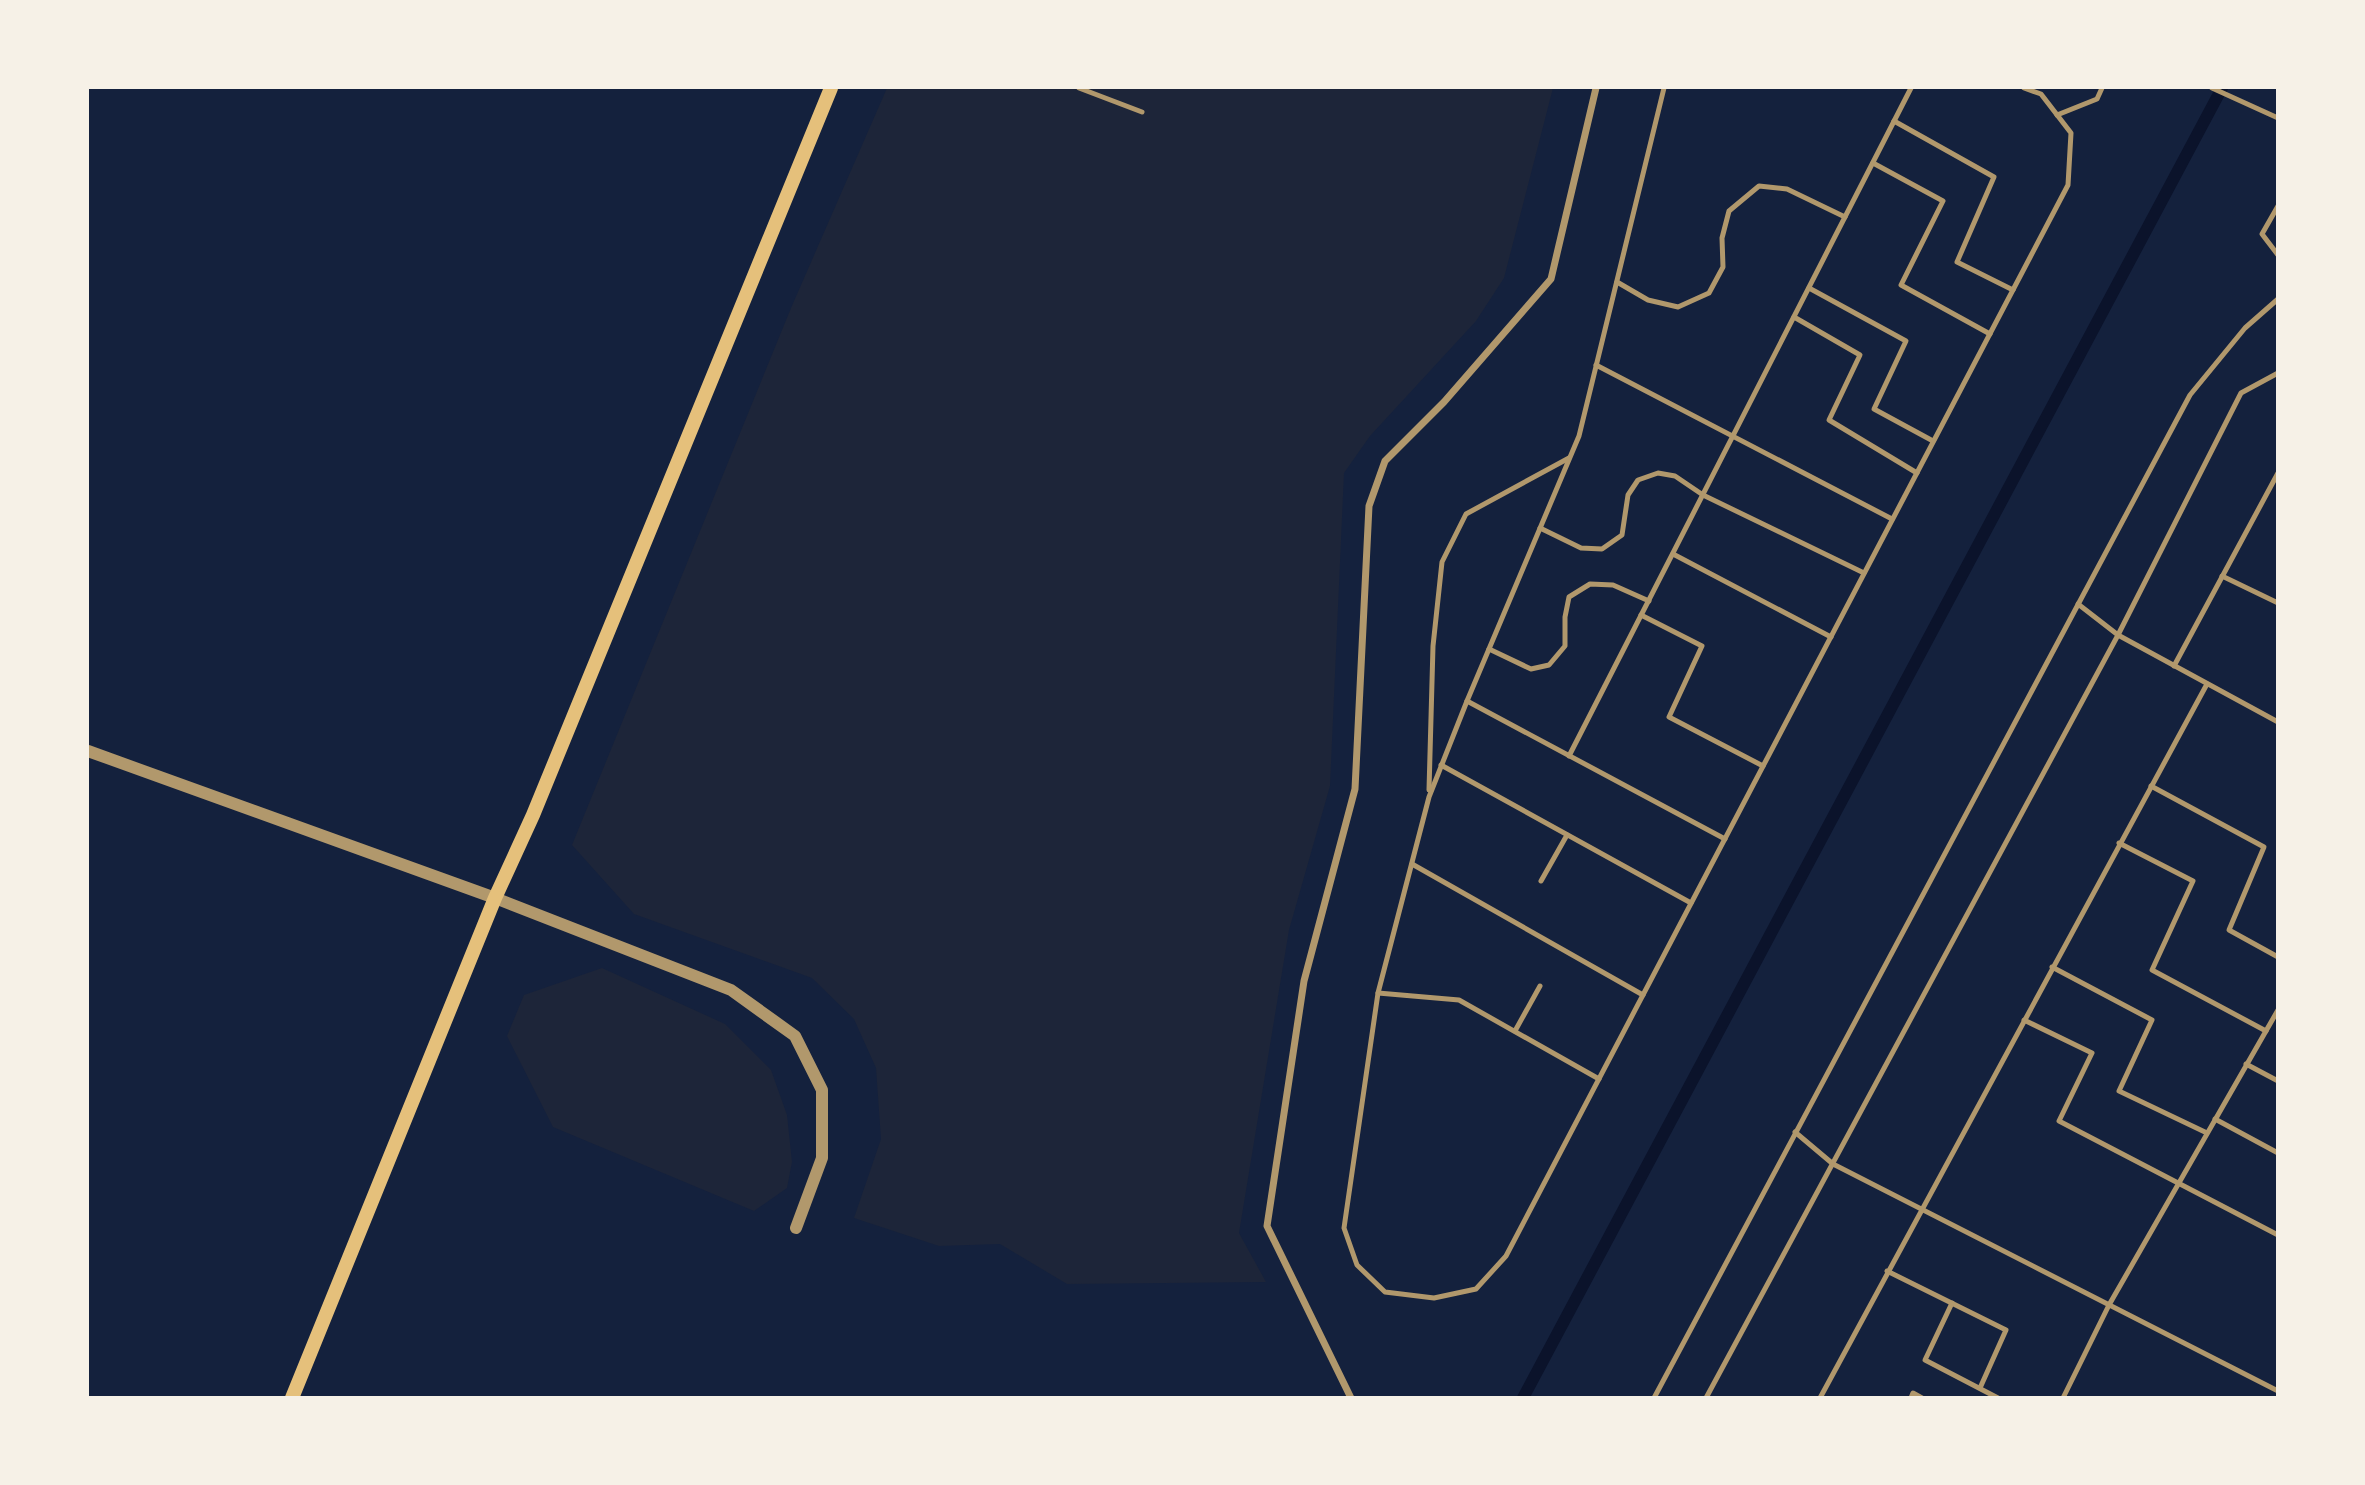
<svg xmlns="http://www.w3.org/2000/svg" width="2365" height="1485" viewBox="0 0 2365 1485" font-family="Mulish,sans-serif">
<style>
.green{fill:#1d2539}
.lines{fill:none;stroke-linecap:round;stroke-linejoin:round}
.stream{stroke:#0b132b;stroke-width:12}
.service{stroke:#b1986c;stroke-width:5}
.minor{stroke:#b1986c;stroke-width:7}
.tertiary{stroke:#b1986c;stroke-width:12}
.secondary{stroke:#e5c07b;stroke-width:14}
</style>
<rect width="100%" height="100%" fill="#14213d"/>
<!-- green -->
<g class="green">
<path d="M887,88H1553L1504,278L1476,321L1370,436L1344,473L1330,786L1289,930L1239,1233L1266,1282L1067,1284L1000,1244L939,1246L854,1218L881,1139L876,1068L854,1019L812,978L634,914L572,845L791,308Z"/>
<path d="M602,968L725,1024L771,1070L787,1115L792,1162L787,1188L754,1211L553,1127L507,1036L524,995Z"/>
</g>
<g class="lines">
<!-- stream -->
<path class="stream" d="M1523,1398L2222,88"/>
<!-- service -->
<g class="service">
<path d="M1079,88L1142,112"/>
<path d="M1664,88L1579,436L1467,701L1429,797L1378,993L1344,1228L1357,1265L1385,1292L1434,1298L1476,1289L1506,1256L2068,185L2071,133L2041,94L2024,88"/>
<path d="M2212,88L2278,118"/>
<path d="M2057,115L2097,99L2102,88"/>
<path d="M1894,121L1994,177L1957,262L2013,290"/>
<path d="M1873,163L1943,201L1901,285L1990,334"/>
<path d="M2278,206L2262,234L2278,255"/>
<path d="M1617,282L1648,300L1678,307L1709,293L1723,267L1722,238L1729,211L1759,186L1787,189L1845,217"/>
<path d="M1809,288L1906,341L1874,409L1933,441"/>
<path d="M1794,317L1860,355L1829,420L1917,473"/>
<path d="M1596,365L1892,519"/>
<path d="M1540,528L1581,548L1602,549L1622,535L1628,495L1638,480L1658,473L1675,476L1703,495L1864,573"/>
<path d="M1673,554L1831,637"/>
<path d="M2222,576L2278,603"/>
<path d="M2078,604L2118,635L2278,722"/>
<path d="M1641,615L1702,646L1669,717L1763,766"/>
<path d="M1489,649L1531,669L1549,665L1565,646V617L1569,597L1590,584L1613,585L1649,601"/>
<path d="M2174,666L2278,473"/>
<path d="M1467,701L1725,839"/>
<path d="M1569,756L1911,88"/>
<path d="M1441,765L1691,903"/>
<path d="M2151,786L2264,847L2229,930L2278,957"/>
<path d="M1429,790L1433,646L1442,562L1466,514L1569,458"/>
<path d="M2119,843L2193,881L2152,970L2266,1031"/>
<path d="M1412,864L1643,995"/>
<path d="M1541,881L1567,835"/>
<path d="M2052,967L2152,1020L2119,1091L2207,1133"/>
<path d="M1378,993L1459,1000L1599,1079"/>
<path d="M2024,1020L2092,1053L2059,1121L2278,1235"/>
<path d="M1515,1031L1540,986"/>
<path d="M2246,1064L2278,1081"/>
<path d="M2215,1119L2278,1153"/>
<path d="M1795,1132L1833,1164L2278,1391"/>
<path d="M1887,1271L2006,1330L1980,1388"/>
<path d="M1952,1303L1925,1360L1998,1398"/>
<path d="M1654,1398L2190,395L2245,328L2278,299"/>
<path d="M1706,1398L2118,635L2241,393L2278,373"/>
<path d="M1820,1398L2207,684"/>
<path d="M1911,1398L1913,1393L1922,1398"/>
<path d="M2063,1398L2109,1305L2278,1010"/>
</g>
<!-- minor -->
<path class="minor" d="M1351,1398L1267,1226L1304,981L1355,789L1369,506L1385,461L1444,402L1551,279L1596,88"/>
<!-- tertiary -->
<path class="tertiary" d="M88,751L495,898L731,990L795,1036L822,1090V1158L796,1228"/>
<!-- secondary -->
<path class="secondary" d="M292,1398L495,898L533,815L831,88"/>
</g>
<!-- border -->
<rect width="2365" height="1485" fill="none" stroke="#f6f1e7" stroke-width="178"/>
</svg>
